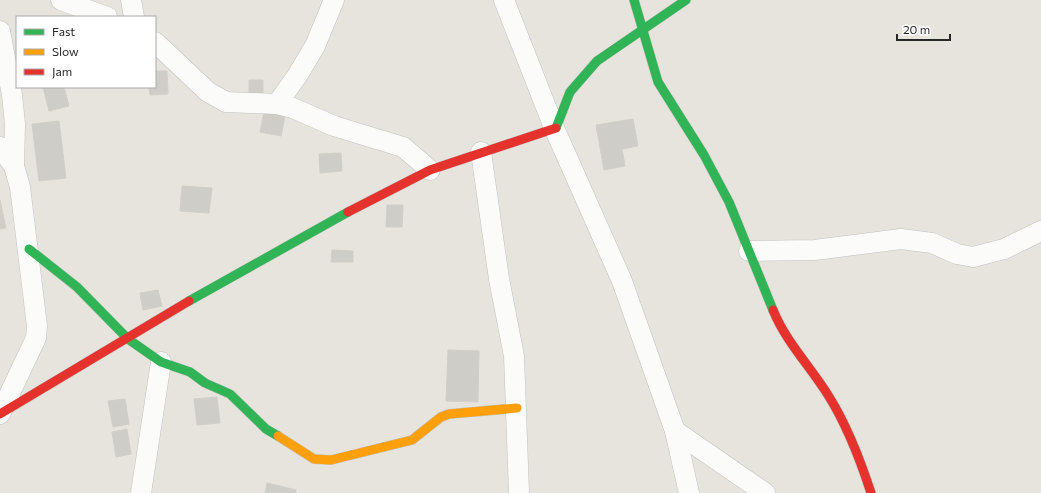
<svg xmlns="http://www.w3.org/2000/svg" width="1041" height="493" viewBox="0 0 1041 493" font-family="Commissioner,sans-serif">
<style>
.building{fill:#cfcdc7;stroke:#d1cfc8}
.lines{fill:none;stroke-linecap:round;stroke-linejoin:round}
.street-casing{stroke:#c3c2c2;stroke-width:21}
.fast-casing{stroke:#c3c2c2;stroke-width:10}
.slow-casing{stroke:#c3c2c2;stroke-width:10}
.jam-casing{stroke:#c3c2c2;stroke-width:10}
.street{stroke:#fbfbfa;stroke-width:20}
.fast{stroke:#30b455;stroke-width:9}
.slow{stroke:#ff9f0a;stroke-width:9}
.jam{stroke:#e5322d;stroke-width:9}
</style>
<rect width="100%" height="100%" fill="#e6e4dc"/>
<!-- building -->
<g class="building">
<path d="M155,71H167L168,94L150,95L149,87H155Z"/>
<path d="M249,80H263V98L249,97Z"/>
<path d="M43,87H64L69,106L49,111Z"/>
<path d="M264,112L285,116L281,136L260,132Z"/>
<path d="M633,119L638,146L622,149L625,166L604,170L596,125Z"/>
<path d="M59,121L66,178L39,181L32,124Z"/>
<path d="M341,153L342,171L320,173L319,154Z"/>
<path d="M182,186L212,188L209,213L180,211Z"/>
<path d="M0,200L6,228L0,229Z"/>
<path d="M387,205H403L402,227H386Z"/>
<path d="M332,250L353,251V262H331Z"/>
<path d="M158,290L162,306L143,310L140,293Z"/>
<path d="M448,350L479,351L478,402L446,401Z"/>
<path d="M217,397L220,423L197,425L194,399Z"/>
<path d="M125,399L129,424L113,427L108,401Z"/>
<path d="M127,429L131,454L116,457L112,432Z"/>
<path d="M267,483L296,490V493H265Z"/>
</g>
<g class="lines">
<defs>
<g id="street">
<path d="M61,0L107,17"/>
<path d="M131,0L134,17"/>
<path d="M504,0L555,130L622,281L675,431L689,493"/>
<path d="M0,31L12,95L15,124L14,166"/>
<path d="M155,42L208,92L226,102L277,104L293,108L334,126L403,147L430,170"/>
<path d="M277,104L297,76L315,46L334,0"/>
<path d="M0,147L14,166L20,187L37,326L36,338L0,414"/>
<path d="M481,152L499,279L514,356L519,493"/>
<path d="M749,251L815,250L901,239L932,243L957,254L973,257L1004,249L1041,231"/>
<path d="M675,431L765,493"/>
<path d="M141,493L161,362"/>
</g>
<g id="fast">
<path d="M634,0L658,82L704,155L729,202L773,310"/>
<path d="M556,128L570,92L597,61L686,0"/>
<path d="M29,249L77,287L128,339L161,362L190,372L205,383L230,394L266,429L278,436"/>
<path d="M189,301L348,212"/>
</g>
<path id="slow" d="M278,436L314,459L331,460L412,440L441,417L449,414L517,408"/>
<g id="jam">
<path d="M348,212L430,170L556,128"/>
<path d="M773,310C786,342 810,366 828,395C847,425 860,459 871,493"/>
<path d="M0,414L189,301"/>
</g>
</defs>
<!-- street casing -->
<use href="#street" class="street-casing"/>
<!-- fast casing -->
<use href="#fast" class="fast-casing"/>
<!-- slow casing -->
<use href="#slow" class="slow-casing"/>
<!-- jam casing -->
<use href="#jam" class="jam-casing"/>
<!-- street -->
<use href="#street" class="street"/>
<!-- fast -->
<use href="#fast" class="fast"/>
<!-- slow -->
<use href="#slow" class="slow"/>
<!-- jam -->
<use href="#jam" class="jam"/>
</g>
<!-- legend -->
<rect x="16" y="16" width="140" height="72" fill="#ffffff" stroke="#a9a9a9"/>
<rect x="24" y="29" width="20" height="6" fill="#30b455" stroke="#a9a9a9"/>
<text x="52" y="36" font-size="12" fill="#272727">Fast</text>
<rect x="24" y="49" width="20" height="6" fill="#ff9f0a" stroke="#a9a9a9"/>
<text x="52" y="56" font-size="12" fill="#272727">Slow</text>
<rect x="24" y="69" width="20" height="6" fill="#e5322d" stroke="#a9a9a9"/>
<text x="52" y="76" font-size="12" fill="#272727">Jam</text>
<!-- scale -->
<path d="M897 34v6h53v-6" fill="none" stroke="#272727" stroke-width="2"/>
<text x="903" y="34" font-size="12" fill="#272727" stroke="#ffffff" stroke-width="3" paint-order="stroke">20 m</text>
</svg>
